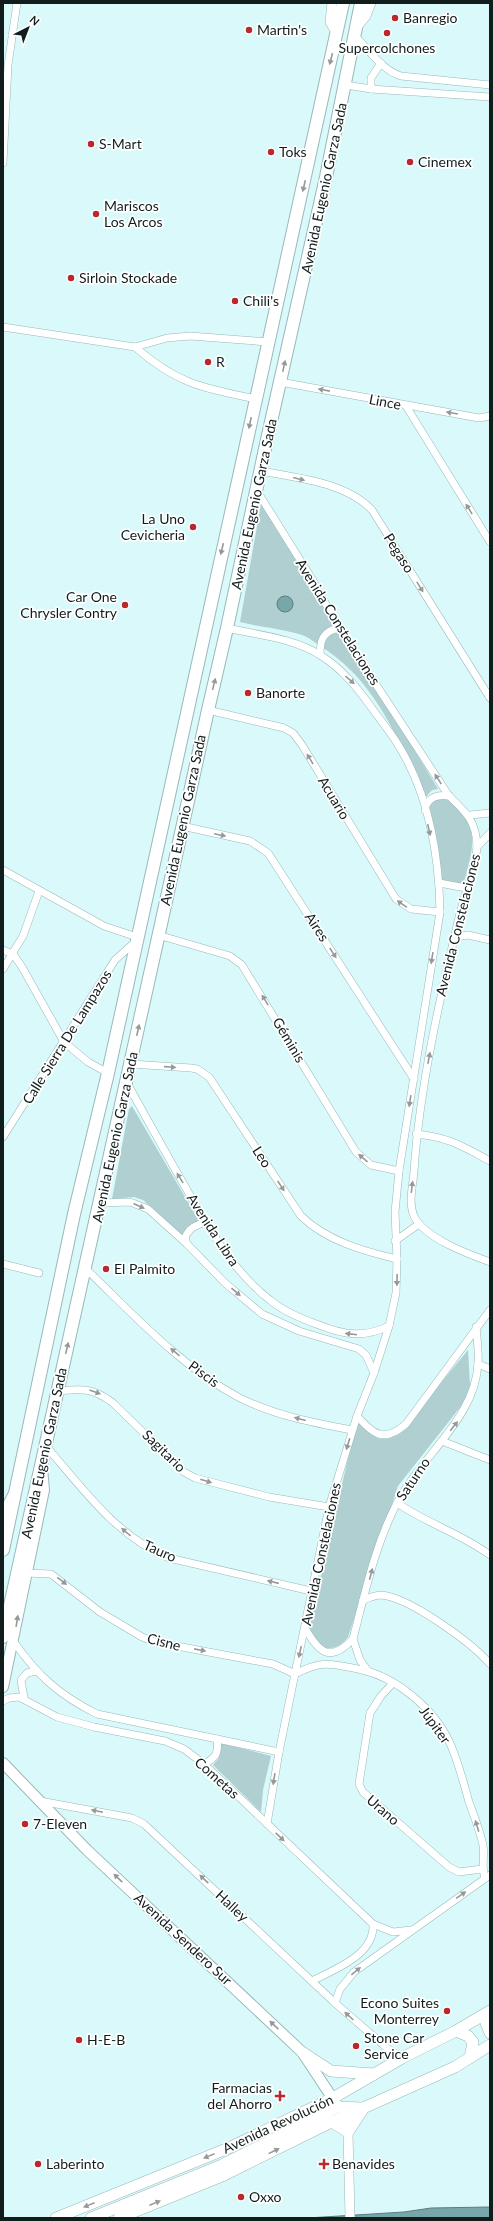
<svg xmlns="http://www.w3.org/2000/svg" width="493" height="2221" viewBox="0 0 493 2221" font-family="Lato,sans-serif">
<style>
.green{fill:#b0cfd0}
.water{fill:#78a7a9;stroke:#597e7f}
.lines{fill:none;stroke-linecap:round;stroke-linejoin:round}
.minor-casing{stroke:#99b8b9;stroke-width:8}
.tertiary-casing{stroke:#99b8b9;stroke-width:10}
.secondary-casing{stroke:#99b8b9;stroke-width:12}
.primary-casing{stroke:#99b8b9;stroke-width:12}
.trunk-casing{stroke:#99b8b9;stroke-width:14}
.minor{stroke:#fff;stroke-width:7}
.tertiary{stroke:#fff;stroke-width:9}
.secondary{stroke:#fff;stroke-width:10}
.primary{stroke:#fff;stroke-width:11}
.trunk{stroke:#fff;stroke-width:12}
.oneway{fill:#949999}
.poi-dot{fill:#b8282e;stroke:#fff;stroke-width:1.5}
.labels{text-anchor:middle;stroke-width:3.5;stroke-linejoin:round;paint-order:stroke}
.poi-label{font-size:14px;fill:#111d1d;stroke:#fff;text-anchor:start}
.street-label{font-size:14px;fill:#111d1d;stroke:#fff}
</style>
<rect width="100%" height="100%" fill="#d9f9fa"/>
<!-- green -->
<g class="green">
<path d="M261,504L311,578L438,789L432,790L424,799C400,742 376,680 320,646C315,643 309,637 302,635C283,629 260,627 240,622Z"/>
<path d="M448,796C470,817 477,833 469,863C467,870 466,878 462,885L447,883L441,880L428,808L432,800Z"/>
<path d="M132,1106L199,1221L187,1227L183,1237L143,1200L134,1197L112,1199L129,1109Z"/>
<path d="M468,1350L470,1385L465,1401L398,1486L348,1637C339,1649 330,1650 317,1646L308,1631L357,1420C370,1436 380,1445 399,1434Z"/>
<path d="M221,1743L271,1756L263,1790L261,1812L213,1765L219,1758Z"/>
</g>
<!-- water -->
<g class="water">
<circle cx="285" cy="604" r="8"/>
<path d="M490,2207V2218H307L404,2212L431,2208Z"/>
</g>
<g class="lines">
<defs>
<g id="minor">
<path d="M355,36C369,50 382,70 401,76L490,85"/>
<path d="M346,85L371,89L490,97"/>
<path d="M371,89V78L381,63"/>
<path d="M3,163L8,65L17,3"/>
<path d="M3,327L135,347L167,338L190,336L268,342"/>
<path d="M135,347C177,384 203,388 256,399"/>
<path d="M280,382L479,418L490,416"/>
<path d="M406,406L490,542"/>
<path d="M261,471C298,478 345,482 372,510L490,698"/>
<path d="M257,491L312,579L339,628L449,796C466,812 476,821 477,846C477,860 464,898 460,913C440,998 420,1084 414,1171C413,1186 408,1202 414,1216C424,1238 468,1254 490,1262"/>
<path d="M227,628C257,635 294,638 320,655C343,669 359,690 374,711C382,722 390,732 397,743C428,792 439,855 440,912L399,1171L395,1212L397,1259L396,1293L389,1326L374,1373L357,1416L329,1507L279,1752L267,1824"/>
<path d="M320,655C320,640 323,631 339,628"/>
<path d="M208,710L284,728L293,733L302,745L396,899L411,909L440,912"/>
<path d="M425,810C427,797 438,794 449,796"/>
<path d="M470,815L490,813"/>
<path d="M182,826L250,841L268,853L414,1079"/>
<path d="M477,847L490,833"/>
<path d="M3,870L104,926L137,937"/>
<path d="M439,883L466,888"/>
<path d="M158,935L230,956L242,965L356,1152L371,1165L399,1171"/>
<path d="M454,937L468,935L490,940"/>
<path d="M3,950L13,954L22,967L64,1042L88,1062L108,1073"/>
<path d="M3,969L23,936L39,891"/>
<path d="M131,1064L191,1068L197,1069L209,1077L301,1216C327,1241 363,1251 397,1259"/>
<path d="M127,1083C148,1121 169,1159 191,1197C213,1235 235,1273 270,1300C284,1312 302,1319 319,1325C344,1335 364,1338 389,1326"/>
<path d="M416,1134C448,1137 462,1146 490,1161"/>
<path d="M3,1137L115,960L136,941"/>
<path d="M101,1203L130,1202L148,1209L187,1244L225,1283L262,1314L299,1331L359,1349L366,1355L374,1373"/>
<path d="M395,1241L419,1224"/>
<path d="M187,1244L185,1238C189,1227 196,1226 205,1222"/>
<path d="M3,1264L39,1273"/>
<path d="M85,1268C132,1313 180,1366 238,1397C273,1415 314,1423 352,1430"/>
<path d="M478,1364L490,1369"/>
<path d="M57,1391C82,1389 92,1387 113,1403L184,1472L195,1478L269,1497L329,1507"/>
<path d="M357,1416C374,1435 384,1443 406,1424L490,1310"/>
<path d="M442,1441L490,1460"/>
<path d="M46,1446C82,1488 117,1537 169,1558L311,1591"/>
<path d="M397,1503C426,1523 462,1534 490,1555"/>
<path d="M25,1573L51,1574L100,1612L142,1637L155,1642L273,1664L295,1674C324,1659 332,1664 362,1670C396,1677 434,1709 449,1741C458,1760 463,1781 469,1802C474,1816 480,1831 483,1845C485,1857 481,1867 485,1878"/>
<path d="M363,1600C369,1598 375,1595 381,1595C409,1597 472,1643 490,1664"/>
<path d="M305,1628C319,1653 330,1663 353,1639C365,1593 375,1545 397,1503C421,1456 476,1418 478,1363C479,1351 477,1339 476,1327"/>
<path d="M353,1639L360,1660L368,1671"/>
<path d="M14,1642C38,1676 59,1695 97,1714L279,1752"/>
<path d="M393,1683L381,1696L370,1713L359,1784L363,1792L449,1867L459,1872L482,1869"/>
<path d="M24,1698L21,1680L27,1673L36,1671"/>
<path d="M3,1701L9,1698L19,1697L57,1717L94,1727L165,1741L184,1749L204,1764L373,1924L393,1932L411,1930"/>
<path d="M204,1764C216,1758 219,1753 217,1739"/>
<path d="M40,1801L132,1818L144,1824L335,2003L387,2048L402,2058"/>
<path d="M312,1981C335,1969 375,1955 373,1924"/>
<path d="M335,2003L340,1989L354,1972L490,1875"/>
</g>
<g id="tertiary">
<path d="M332,3L330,22L337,34"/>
<path d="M356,28L366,16L371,3"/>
<path d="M343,2117L348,2132L350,2218"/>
</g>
<g id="secondary">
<path d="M3,1515L13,1495"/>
<path d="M3,1687L44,1490L42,1468"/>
<path d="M3,1763L87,1850L302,2052L337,2105"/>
</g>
<g id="primary">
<path d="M490,2012L486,2023L490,2033"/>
<path d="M456,2031L468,2036L473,2042L470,2058"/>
<path d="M302,2052L331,2071L374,2074"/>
<path d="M327,2121L332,2122L348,2132L363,2109"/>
<path d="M56,2218L231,2147L333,2098L402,2058L456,2031L490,2011"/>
<path d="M91,2218L222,2165L338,2107L362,2108"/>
<path d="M119,2218L222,2176L323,2126L455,2067L490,2045"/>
</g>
<g id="trunk">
<path d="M3,1550L74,1214L108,1073L343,3"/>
<path d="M3,1637C73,1328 140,1019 208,710L227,628L266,444L326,177L361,3"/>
</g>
</defs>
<!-- minor casing -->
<use href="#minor" class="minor-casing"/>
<!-- tertiary casing -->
<use href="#tertiary" class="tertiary-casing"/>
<!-- secondary casing -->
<use href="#secondary" class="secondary-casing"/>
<!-- primary casing -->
<use href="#primary" class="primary-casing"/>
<!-- trunk casing -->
<use href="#trunk" class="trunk-casing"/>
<!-- minor -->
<use href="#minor" class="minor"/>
<!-- tertiary -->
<use href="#tertiary" class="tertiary"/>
<!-- secondary -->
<use href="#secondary" class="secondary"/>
<!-- primary -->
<use href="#primary" class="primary"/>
<!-- trunk -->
<use href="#trunk" class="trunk"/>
</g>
<!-- one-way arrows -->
<defs><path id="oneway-solid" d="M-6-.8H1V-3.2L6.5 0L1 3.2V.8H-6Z"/></defs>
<g class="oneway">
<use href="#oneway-solid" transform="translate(331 59) rotate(104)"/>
<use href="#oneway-solid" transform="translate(304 186) rotate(103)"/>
<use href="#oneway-solid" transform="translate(284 366) rotate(-78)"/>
<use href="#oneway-solid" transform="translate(324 390) rotate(-169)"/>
<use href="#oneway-solid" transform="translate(452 413) rotate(-170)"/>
<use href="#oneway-solid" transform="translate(250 423) rotate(102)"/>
<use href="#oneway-solid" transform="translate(299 479) rotate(14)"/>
<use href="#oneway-solid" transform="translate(469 509) rotate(-122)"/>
<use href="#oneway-solid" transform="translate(222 549) rotate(103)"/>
<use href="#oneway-solid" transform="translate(420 587) rotate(58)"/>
<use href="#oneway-solid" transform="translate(350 680) rotate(41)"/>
<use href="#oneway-solid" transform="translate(214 684) rotate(-76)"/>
<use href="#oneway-solid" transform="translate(310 759) rotate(-121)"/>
<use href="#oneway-solid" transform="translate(438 779) rotate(-123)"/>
<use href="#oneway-solid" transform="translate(429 830) rotate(77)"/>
<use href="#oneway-solid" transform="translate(220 835) rotate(12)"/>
<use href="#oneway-solid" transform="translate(402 904) rotate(-145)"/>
<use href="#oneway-solid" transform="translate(333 953) rotate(57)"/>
<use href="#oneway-solid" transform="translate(432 958) rotate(99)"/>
<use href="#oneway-solid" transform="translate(265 1000) rotate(-121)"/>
<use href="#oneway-solid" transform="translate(138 1030) rotate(-78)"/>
<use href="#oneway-solid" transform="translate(429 1058) rotate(-79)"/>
<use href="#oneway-solid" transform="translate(170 1067) rotate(4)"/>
<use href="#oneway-solid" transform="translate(410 1101) rotate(99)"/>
<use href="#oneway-solid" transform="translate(363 1158) rotate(-139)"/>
<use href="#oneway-solid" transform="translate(180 1178) rotate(-121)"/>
<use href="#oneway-solid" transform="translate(281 1186) rotate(57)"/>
<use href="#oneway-solid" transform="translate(412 1187) rotate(-83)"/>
<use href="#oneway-solid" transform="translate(139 1206) rotate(24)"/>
<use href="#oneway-solid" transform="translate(397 1280) rotate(91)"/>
<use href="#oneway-solid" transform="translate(236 1292) rotate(41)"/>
<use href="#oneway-solid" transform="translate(351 1334) rotate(-173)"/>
<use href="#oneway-solid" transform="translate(67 1348) rotate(-77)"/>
<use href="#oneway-solid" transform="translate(175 1352) rotate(-140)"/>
<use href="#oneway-solid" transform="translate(95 1392) rotate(20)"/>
<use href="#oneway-solid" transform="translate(300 1419) rotate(-165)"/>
<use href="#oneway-solid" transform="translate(454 1426) rotate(-51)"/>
<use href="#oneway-solid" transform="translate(348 1444) rotate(107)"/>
<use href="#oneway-solid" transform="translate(206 1481) rotate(17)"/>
<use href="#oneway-solid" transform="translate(126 1532) rotate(-140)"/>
<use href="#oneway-solid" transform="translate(371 1574) rotate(-75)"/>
<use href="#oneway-solid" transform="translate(62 1581) rotate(38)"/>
<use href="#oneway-solid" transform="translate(273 1582) rotate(-167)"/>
<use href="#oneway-solid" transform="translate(17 1621) rotate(-81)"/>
<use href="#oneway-solid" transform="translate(200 1650) rotate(11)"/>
<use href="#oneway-solid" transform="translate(300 1652) rotate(102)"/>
<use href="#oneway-solid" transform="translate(274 1779) rotate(99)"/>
<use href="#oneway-solid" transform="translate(97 1811) rotate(-168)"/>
<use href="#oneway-solid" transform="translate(477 1826) rotate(-107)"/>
<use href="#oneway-solid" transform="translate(280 1837) rotate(43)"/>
<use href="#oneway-solid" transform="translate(118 1878) rotate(-136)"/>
<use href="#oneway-solid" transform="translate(204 1879) rotate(-137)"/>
<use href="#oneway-solid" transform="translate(461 1895) rotate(-35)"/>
<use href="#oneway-solid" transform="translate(356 1971) rotate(-39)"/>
<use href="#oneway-solid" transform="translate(349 2016) rotate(-138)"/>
<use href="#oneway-solid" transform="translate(274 2025) rotate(-137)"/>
<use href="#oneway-solid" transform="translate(274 2151) rotate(-26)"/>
<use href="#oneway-solid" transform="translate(209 2156) rotate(158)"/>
<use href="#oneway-solid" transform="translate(155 2203) rotate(-22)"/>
<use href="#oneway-solid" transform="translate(89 2205) rotate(158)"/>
</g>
<!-- markers -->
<g class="poi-dot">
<circle cx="395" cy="18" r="4"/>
<circle cx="249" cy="30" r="4"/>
<circle cx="387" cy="33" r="4"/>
<circle cx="91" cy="144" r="4"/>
<circle cx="271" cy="152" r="4"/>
<circle cx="410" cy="162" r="4"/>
<circle cx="96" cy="214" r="4"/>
<circle cx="71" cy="278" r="4"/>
<circle cx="235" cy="301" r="4"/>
<circle cx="208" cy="362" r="4"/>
<circle cx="193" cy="527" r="4"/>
<circle cx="125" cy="605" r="4"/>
<circle cx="248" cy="693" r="4"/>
<circle cx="106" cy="1269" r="4"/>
<circle cx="25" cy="1824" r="4"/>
<circle cx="447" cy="2011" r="4"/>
<circle cx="79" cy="2040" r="4"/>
<circle cx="356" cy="2046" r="4"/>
<path d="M278 2090h4v4h4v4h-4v4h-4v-4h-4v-4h4z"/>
<circle cx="38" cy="2164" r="4"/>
<path d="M322 2158h4v4h4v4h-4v4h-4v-4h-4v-4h4z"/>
<circle cx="241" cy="2197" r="4"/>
</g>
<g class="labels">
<!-- poi labels -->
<g class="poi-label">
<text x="403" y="23">Banregio</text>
<text x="257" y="35">Martin's</text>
<text x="387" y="53" text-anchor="middle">Supercolchones</text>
<text x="99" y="149">S-Mart</text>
<text x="279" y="157">Toks</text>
<text x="418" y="167">Cinemex</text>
<text x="104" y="211">Mariscos<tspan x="104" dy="16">Los Arcos</tspan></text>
<text x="79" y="283">Sirloin Stockade</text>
<text x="243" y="306">Chili's</text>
<text x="216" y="367">R</text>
<text x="185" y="524" text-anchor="end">La Uno<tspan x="185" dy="16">Cevicheria</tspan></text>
<text x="117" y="602" text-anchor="end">Car One<tspan x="117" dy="16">Chrysler Contry</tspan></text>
<text x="256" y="698">Banorte</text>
<text x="114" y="1274">El Palmito</text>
<text x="33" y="1829">7-Eleven</text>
<text x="439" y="2008" text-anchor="end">Econo Suites<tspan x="439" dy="16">Monterrey</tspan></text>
<text x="364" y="2043">Stone Car<tspan x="364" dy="16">Service</tspan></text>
<text x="87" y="2045">H-E-B</text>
<text x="272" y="2093" text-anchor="end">Farmacias<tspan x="272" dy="16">del Ahorro</tspan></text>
<text x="46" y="2169">Laberinto</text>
<text x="332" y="2169">Benavides</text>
<text x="249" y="2202">Oxxo</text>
</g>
<!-- street labels -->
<g class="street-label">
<text transform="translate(324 188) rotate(-78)" y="5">Avenida Eugenio Garza Sada</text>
<text transform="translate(385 402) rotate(11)" y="5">Lince</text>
<text transform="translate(254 504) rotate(-78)" y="5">Avenida Eugenio Garza Sada</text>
<text transform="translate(399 553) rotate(58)" y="5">Pegaso</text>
<text transform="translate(338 622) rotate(58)" y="5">Avenida Constelaciones</text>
<text transform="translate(334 798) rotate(59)" y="5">Acuario</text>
<text transform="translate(183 820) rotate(-78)" y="5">Avenida Eugenio Garza Sada</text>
<text transform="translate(458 925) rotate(-76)" y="5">Avenida Constelaciones</text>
<text transform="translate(317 927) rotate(57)" y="5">Aires</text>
<text transform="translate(67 1037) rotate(-58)" y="5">Calle Sierra De Lampazos</text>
<text transform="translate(289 1040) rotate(59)" y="5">Géminis</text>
<text transform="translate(115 1137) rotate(-78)" y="5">Avenida Eugenio Garza Sada</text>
<text transform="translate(262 1157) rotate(57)" y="5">Leo</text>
<text transform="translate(213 1230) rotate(57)" y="5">Avenida Libra</text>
<text transform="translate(204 1374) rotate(36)" y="5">Piscis</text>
<text transform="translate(164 1451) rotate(44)" y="5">Sagitario</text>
<text transform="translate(44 1453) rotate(-78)" y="5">Avenida Eugenio Garza Sada</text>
<text transform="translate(413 1479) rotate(-56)" y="5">Saturno</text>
<text transform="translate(160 1551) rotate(24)" y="5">Tauro</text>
<text transform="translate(321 1554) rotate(-78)" y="5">Avenida Constelaciones</text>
<text transform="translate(164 1642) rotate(14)" y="5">Cisne</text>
<text transform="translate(435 1725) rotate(54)" y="5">Júpiter</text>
<text transform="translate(217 1778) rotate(42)" y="5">Cometas</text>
<text transform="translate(383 1810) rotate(41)" y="5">Urano</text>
<text transform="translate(232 1906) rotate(43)" y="5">Halley</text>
<text transform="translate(183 1939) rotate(43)" y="5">Avenida Sendero Sur</text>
<text transform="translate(278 2124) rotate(-25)" y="5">Avenida Revolución</text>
</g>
</g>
<!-- border -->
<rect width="493" height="2221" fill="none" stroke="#111d1d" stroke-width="8"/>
<!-- north arrow -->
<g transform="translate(28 28) rotate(42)" stroke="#ffffff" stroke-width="3" paint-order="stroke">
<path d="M0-3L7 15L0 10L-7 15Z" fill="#111d1d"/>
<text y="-6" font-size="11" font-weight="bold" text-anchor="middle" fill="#111d1d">N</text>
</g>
</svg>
